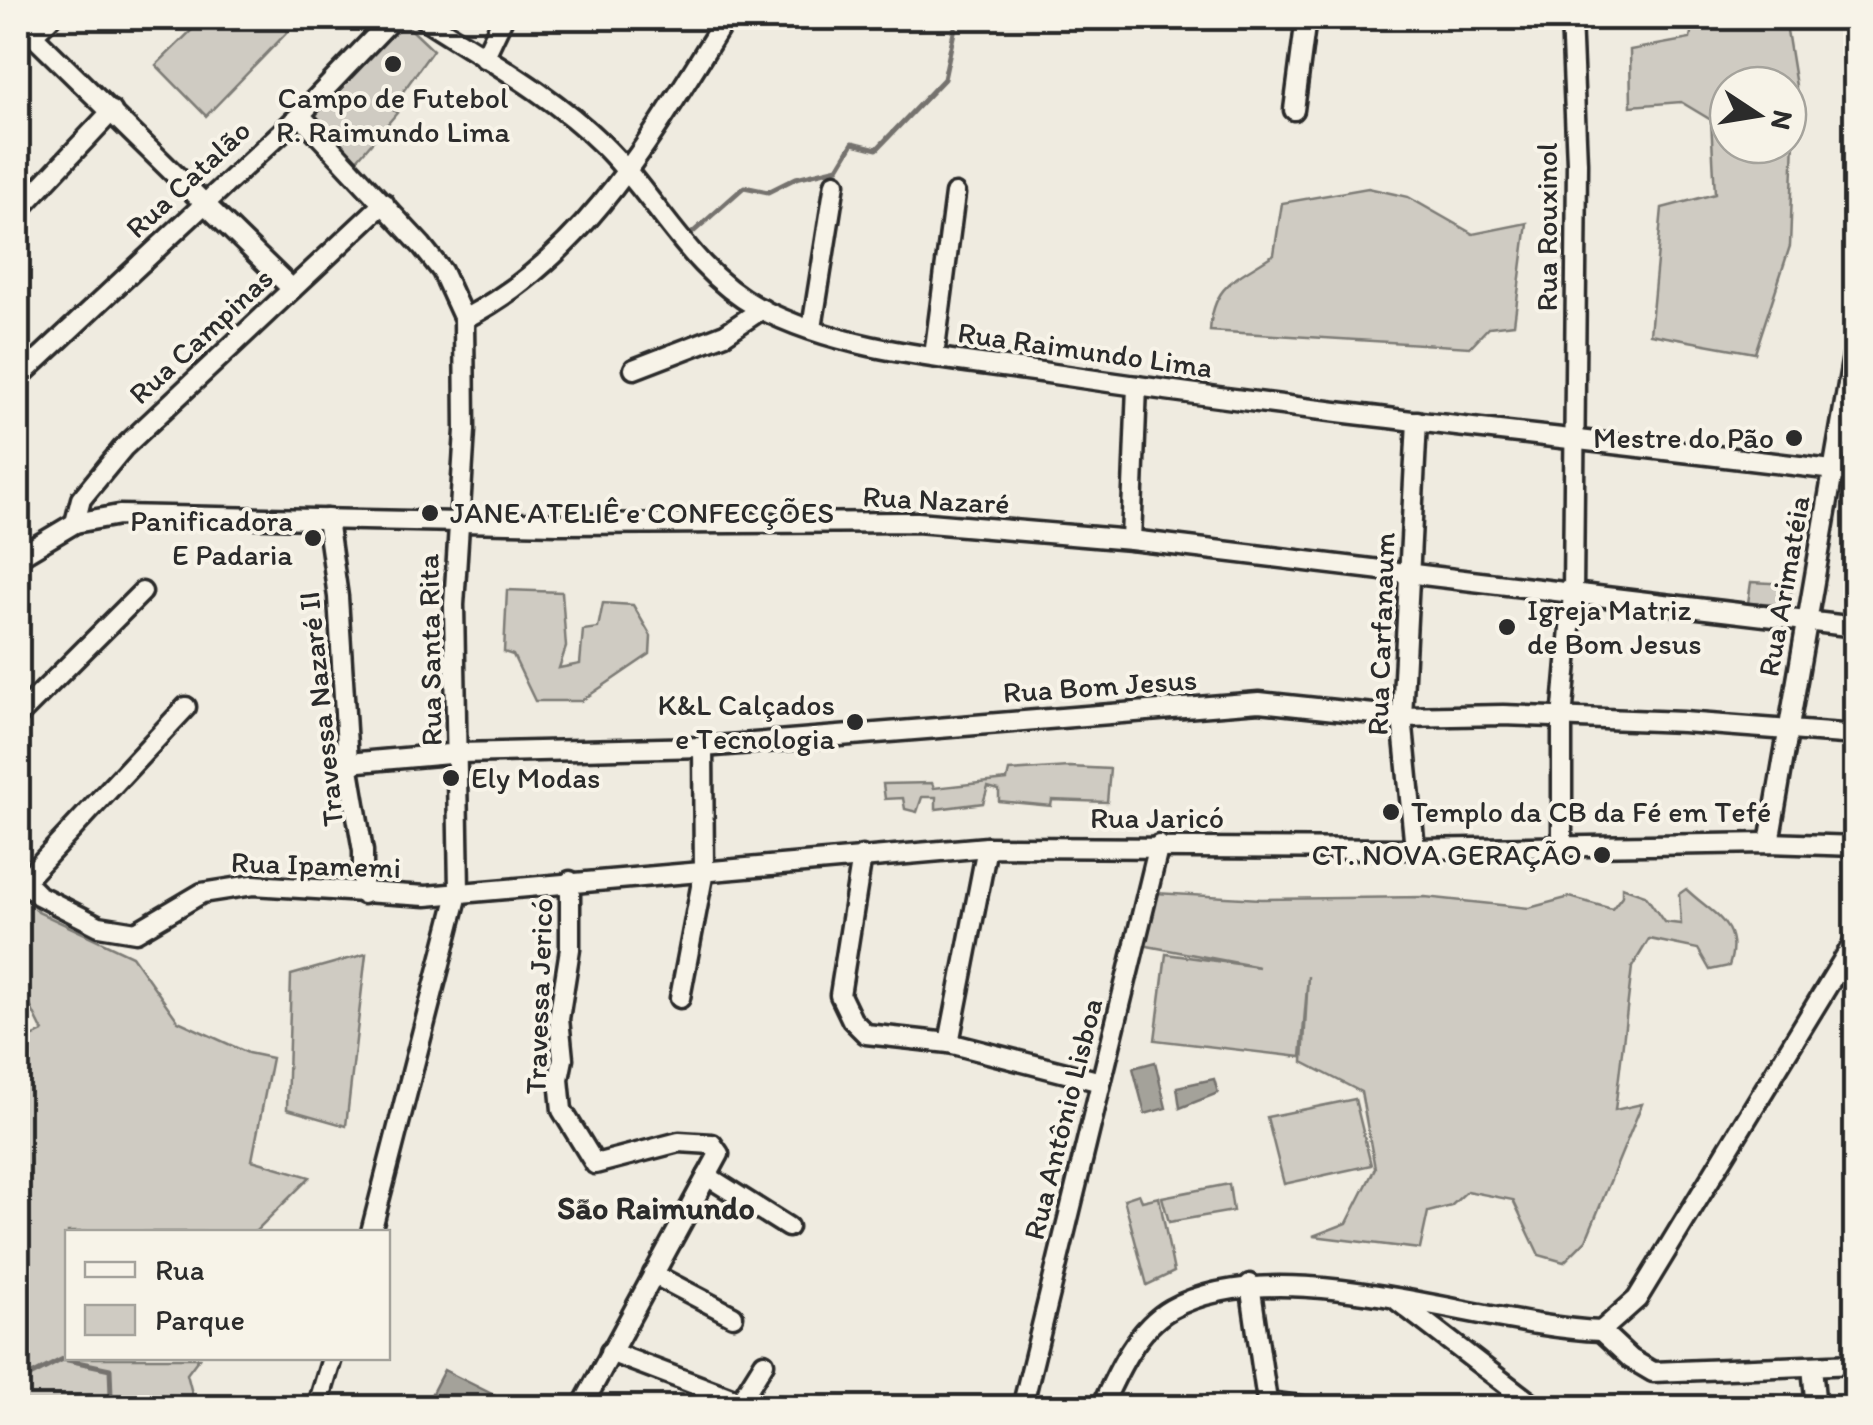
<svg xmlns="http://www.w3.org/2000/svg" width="1873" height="1425" viewBox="0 0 1873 1425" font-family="Itim,sans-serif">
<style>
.green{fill:#cfcbc2;stroke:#7d7b76;stroke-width:2.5;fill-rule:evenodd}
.water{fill:#a4a29a;stroke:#74726e;stroke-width:2.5}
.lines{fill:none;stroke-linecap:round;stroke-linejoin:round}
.stream{stroke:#74726e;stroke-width:5}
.minor-casing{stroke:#2b2b2b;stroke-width:25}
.minor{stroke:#f7f3e8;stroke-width:18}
.poi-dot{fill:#2b2b2b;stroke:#f7f3e8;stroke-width:4}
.labels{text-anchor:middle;stroke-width:8;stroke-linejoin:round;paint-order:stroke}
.poi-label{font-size:30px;fill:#2b2b2b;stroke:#f7f3e8;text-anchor:end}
.street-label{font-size:30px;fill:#2b2b2b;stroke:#f7f3e8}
.neighbourhood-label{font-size:32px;font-weight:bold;fill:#2b2b2b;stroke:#f7f3e8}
</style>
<rect width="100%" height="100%" fill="#efebe0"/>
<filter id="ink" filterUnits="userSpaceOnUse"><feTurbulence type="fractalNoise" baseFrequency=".01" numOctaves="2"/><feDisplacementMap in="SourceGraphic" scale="20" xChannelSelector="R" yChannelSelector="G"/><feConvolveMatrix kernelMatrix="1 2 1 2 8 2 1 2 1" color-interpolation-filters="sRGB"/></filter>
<g filter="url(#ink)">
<!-- green -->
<g class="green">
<path d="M204,18H301L206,116L156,65Z"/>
<path d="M399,18L433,50L391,108L397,113L354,163L308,118L351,77Z"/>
<path d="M1694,18H1785L1796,86L1790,246L1755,353L1650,334L1662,208L1715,194L1711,120L1681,102L1631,106L1630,50L1690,39ZM1728,85H1788V145H1728Z"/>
<path d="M1368,188L1408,197L1473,234L1527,223L1514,324L1489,327L1470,347L1210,331C1213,283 1237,279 1274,254L1282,203Z"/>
<path d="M1751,582L1792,584L1790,606L1748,603Z"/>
<path d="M507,590L562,592L566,647L559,668L580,664L583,630L598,628L603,603L633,605L651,636L650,654L581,701H535L513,655L504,652Z"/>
<path d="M1069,767L1110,769L1107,802L1052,800L1051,806L999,801V790L988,787L983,803L936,809V797H922L917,812L905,809L903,798L885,799L883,784L932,783L934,788L1007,780L1009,771Z"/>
<path d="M18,883L38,912L132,956L178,1021L248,1053L272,1058L252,1160L310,1177L255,1232H68V1358H199L187,1374L194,1401L234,1396L233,1407H18V1043L43,1032L18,981Z"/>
<path d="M1622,887L1645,895L1664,922L1681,924L1679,894L1686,889C1713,915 1743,924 1729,966L1710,970L1698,949L1649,939L1632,967L1615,1110L1642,1104L1586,1240L1564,1262L1539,1255L1513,1200L1467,1191L1451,1206L1428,1212L1420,1249L1313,1236L1347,1223L1375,1168L1361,1092L1303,1062L1308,976L1301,1057L1155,1040L1166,954L1259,967L1142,945L1156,893L1261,899L1425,897L1529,908L1570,897L1612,909L1622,896Z"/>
<path d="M366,954L346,1126L287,1109L291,975Z"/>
<path d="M1355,1099L1371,1165L1284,1184L1267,1117Z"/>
<path d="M1229,1184L1233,1211L1169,1222L1162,1197Z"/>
<path d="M1139,1194L1142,1201L1159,1197L1174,1272L1147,1285L1124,1199Z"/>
</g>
<!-- water -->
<g class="water">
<path d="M1155,1062L1166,1108L1145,1114L1133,1068Z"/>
<path d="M1214,1079L1218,1093L1180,1108L1177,1087Z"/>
<path d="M444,1370L494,1395L488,1407H455L431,1395Z"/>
</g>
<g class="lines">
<!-- stream -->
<g class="stream">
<path d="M691,234L744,187L768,192L796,178L838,168L853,143L877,149L944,79L957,18"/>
<path d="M20,1408L26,1378L63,1359L110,1369L111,1396L144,1408"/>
</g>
<defs>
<g id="minor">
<path d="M423,18C483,57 550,93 602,144C656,196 690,271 757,307C846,354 957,359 1054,374C1320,414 1589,439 1856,473"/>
<path d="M18,21L292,289"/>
<path d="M33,35L50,18"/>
<path d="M484,58L503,18"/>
<path d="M1294,110L1306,18"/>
<path d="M300,115L422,246L442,271L464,319L465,430L454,605L459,890L371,1232"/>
<path d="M18,211L112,111"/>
<path d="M464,319C588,255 655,130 726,18"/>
<path d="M812,328L835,183"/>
<path d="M934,356L955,194"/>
<path d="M634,369L725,334L762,309"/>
<path d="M18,378L300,115L393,18"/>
<path d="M327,519L338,597L348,763L363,851V894"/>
<path d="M75,523L81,499L123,448L384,203"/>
<path d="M1131,540L1137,386"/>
<path d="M18,557L75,523L119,515L560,524L917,522L1131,540L1856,627"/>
<path d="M18,716L142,592"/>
<path d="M348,763L460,753L703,747L1259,702L1402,717L1503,715L1683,722L1856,735"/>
<path d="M1769,843L1856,338"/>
<path d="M1562,847V719L1573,594L1577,163L1571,18"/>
<path d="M1415,849L1402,717L1417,421"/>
<path d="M862,856L840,995L852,1020L866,1034L949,1043L1101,1082"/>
<path d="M18,875L38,895L99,926L136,932L202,893L253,885L426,896L987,847L1415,849L1769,843L1856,846"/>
<path d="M25,880L186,707"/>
<path d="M570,881V949L559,1019L563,1059L559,1079L562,1110L595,1164L679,1142L712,1144L719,1154L581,1408"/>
<path d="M680,998L704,871L703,747"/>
<path d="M949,1043L987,847"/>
<path d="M707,1176L788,1227"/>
<path d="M653,1274L733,1316"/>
<path d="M1250,1284L1268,1408"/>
<path d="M1398,1301L1537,1408"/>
<path d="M1601,1331L1631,1359L1653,1372L1856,1364"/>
<path d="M610,1352L739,1401"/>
<path d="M1812,1367L1816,1408"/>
<path d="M1267,1402L1317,1408"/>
<path d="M317,1408L332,1358"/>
<path d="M736,1408L764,1363"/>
<path d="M1022,1408L1159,845"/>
<path d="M1101,1408C1117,1373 1136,1329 1171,1309C1280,1248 1480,1327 1601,1331L1637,1299L1856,939"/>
</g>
</defs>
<!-- minor casing -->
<use href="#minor" class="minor-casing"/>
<!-- minor -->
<use href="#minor" class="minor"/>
</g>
</g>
<!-- markers -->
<g class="poi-dot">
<circle cx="393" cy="64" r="10"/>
<circle cx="1794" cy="438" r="10"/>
<circle cx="430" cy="513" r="10"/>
<circle cx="313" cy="538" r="10"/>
<circle cx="1507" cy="627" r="10"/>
<circle cx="855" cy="722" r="10"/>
<circle cx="451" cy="778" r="10"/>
<circle cx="1391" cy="812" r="10"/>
<circle cx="1602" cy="855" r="10"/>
</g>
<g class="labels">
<!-- poi labels -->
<g class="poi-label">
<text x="393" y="108" text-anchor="middle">Campo de Futebol<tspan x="393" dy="34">R. Raimundo Lima</tspan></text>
<text x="1774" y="448">Mestre do Pão</text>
<text x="450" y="523" text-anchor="start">JANE ATELIÊ e CONFECÇÕES</text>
<text x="293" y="531">Panificadora<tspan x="293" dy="34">E Padaria</tspan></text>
<text x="1527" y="620" text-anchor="start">Igreja Matriz<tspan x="1527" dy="34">de Bom Jesus</tspan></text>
<text x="835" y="715">K&amp;L Calçados<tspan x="835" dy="34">e Tecnologia</tspan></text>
<text x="471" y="788" text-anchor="start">Ely Modas</text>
<text x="1411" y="822" text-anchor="start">Templo da CB da Fé em Tefé</text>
<text x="1582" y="865">CT. NOVA GERAÇÃO</text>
</g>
<!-- street labels -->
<g class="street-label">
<text transform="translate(188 179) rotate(-43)" y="10">Rua Catalão</text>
<text transform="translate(1547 227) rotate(-90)" y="10">Rua Rouxinol</text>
<text transform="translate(201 336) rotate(-43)" y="10">Rua Campinas</text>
<text transform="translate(1085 350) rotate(8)" y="10">Rua Raimundo Lima</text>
<text transform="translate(936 500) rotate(3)" y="10">Rua Nazaré</text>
<text transform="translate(1784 586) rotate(-80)" y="10">Rua Arimatéia</text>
<text transform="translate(1381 634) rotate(-88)" y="10">Rua Carfanaum</text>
<text transform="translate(430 650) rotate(-91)" y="10">Rua Santa Rita</text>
<text transform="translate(1100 686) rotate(-4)" y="10">Rua Bom Jesus</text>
<text transform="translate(321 709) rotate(-96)" y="10">Travessa Nazaré II</text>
<text x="1157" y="828">Rua Jaricó</text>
<text transform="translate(316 865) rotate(2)" y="10">Rua Ipamemi</text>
<text transform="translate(539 996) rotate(-88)" y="10">Travessa Jericó</text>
<text transform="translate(1063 1119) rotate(-76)" y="10">Rua Antônio Lisboa</text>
</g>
<!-- neighbourhood labels -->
<g class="neighbourhood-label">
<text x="656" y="1219">São Raimundo</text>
</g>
</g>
<!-- margin -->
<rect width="1873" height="1425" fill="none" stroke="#f7f3e8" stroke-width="60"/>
<rect x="30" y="30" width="1813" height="1365" fill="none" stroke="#2b2b2b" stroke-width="4" filter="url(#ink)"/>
<!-- legend -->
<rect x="65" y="1230" width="325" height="130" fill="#f7f3e8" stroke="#a5a39c" stroke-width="2.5"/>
<rect x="85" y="1262" width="50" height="15" fill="#f7f3e8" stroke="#a5a39c" stroke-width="2.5"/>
<text x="155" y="1280" font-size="30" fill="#2b2b2b">Rua</text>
<rect x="85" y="1305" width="50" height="30" fill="#cfcbc2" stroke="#a5a39c" stroke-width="2.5"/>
<text x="155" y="1330" font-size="30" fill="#2b2b2b">Parque</text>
<!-- north arrow -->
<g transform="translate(1758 115) rotate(102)"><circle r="48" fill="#f7f3e8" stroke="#a5a39c" stroke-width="2.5"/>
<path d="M0-8L18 38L0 25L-18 38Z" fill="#2b2b2b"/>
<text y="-15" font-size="28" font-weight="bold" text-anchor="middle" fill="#2b2b2b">N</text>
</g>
</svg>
